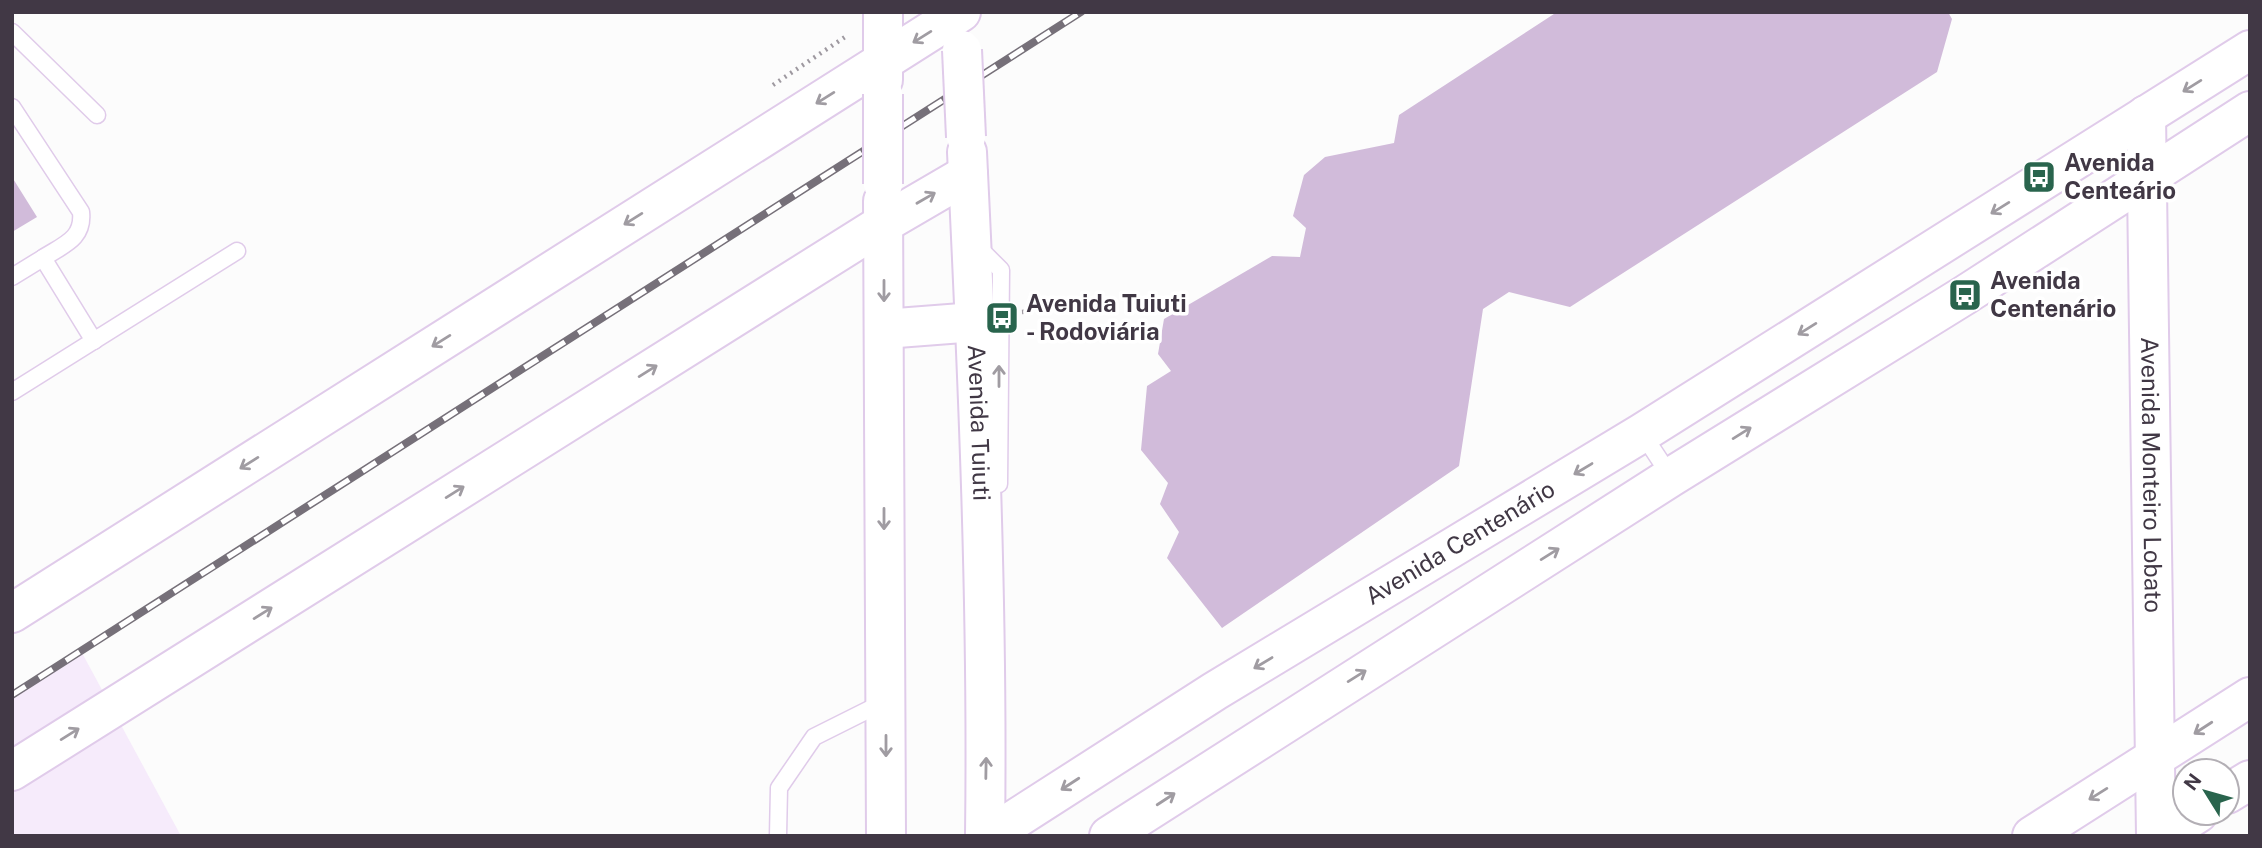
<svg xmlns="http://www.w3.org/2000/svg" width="2262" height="848" viewBox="0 0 2262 848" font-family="'Public Sans',sans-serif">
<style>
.built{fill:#f6ebfb}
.building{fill:#d1bbda}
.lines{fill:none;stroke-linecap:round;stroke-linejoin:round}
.service-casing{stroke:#e0cbea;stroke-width:19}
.tertiary-casing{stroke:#e0cbea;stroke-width:42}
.secondary-casing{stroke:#e0cbea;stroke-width:42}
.path{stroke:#9e99a0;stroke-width:4.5;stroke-dasharray:2 5;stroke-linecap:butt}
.service{stroke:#fff;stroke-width:16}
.tertiary{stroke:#fff;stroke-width:38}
.secondary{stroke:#fff;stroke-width:38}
.rail-casing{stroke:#767079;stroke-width:8}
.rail{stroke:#fff;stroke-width:5;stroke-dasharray:16;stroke-linecap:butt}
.secondary-bridge-casing{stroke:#e0cbea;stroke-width:42;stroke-linecap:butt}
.secondary-bridge{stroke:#fff;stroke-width:38}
.oneway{stroke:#a09ca2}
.labels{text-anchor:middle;stroke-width:7;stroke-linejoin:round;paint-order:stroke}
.poi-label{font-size:24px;font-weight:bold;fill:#413845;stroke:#fff;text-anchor:start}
.street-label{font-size:24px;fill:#413845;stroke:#fff}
</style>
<rect width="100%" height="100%" fill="#fcfcfc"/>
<!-- built -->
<path class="built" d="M81,651L181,836H12V695Z"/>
<!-- building -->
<g class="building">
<path d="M1557,12H1948L1952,19L1937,72L1570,307L1509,292L1483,309L1459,466L1222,628L1167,558L1179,532L1160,504L1168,483L1141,450L1147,386L1171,371L1158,354L1164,319L1272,256L1300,257L1306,228L1293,216L1304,175L1325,157L1394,143L1399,115Z"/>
<path d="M12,177L37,217L12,232Z"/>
</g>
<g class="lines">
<defs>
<g id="service">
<path d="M12,32L97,115"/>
<path d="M12,107L81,212C84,239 63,245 43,258L94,341"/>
<path d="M978,247L1001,270L999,484"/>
<path d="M12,277L43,258"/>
<path d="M12,392L237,251"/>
<path d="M1642,433L1671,477"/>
<path d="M778,836L779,788L814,737L886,701"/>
</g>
<g id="tertiary">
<path id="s1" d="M2146,115L2156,836"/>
</g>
<g id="secondary">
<path d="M883,80V12"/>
<path id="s2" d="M967,152C978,380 988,608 985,836"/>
<path d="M883,201L886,836"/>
<path d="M884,329L975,322"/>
<path d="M12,613L961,12"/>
<path d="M12,771L884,223L968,174"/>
<path d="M2227,794L2250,780"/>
<path id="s3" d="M989,836L1215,691L1642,433L2250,50"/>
<path d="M1109,836L1671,477L1965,295L2250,111"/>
<path d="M2032,836L2250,697"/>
<path d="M2162,836L2198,813"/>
</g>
</defs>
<!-- service casing -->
<use href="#service" class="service-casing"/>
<!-- tertiary casing -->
<use href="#tertiary" class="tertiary-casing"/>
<!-- secondary casing -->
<use href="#secondary" class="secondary-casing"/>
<!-- path -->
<g class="path">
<path d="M773,85L848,35"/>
<path d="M1022,312L1046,310"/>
</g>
<!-- service -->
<use href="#service" class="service"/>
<!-- tertiary -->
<use href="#tertiary" class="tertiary"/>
<!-- secondary -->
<use href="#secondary" class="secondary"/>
<defs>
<path id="rail" d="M12,695L1081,12"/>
</defs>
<!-- rail casing -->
<use href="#rail" class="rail-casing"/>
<!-- rail -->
<use href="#rail" class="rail"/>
<defs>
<g id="secondary-bridge">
<path d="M962,50L966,137"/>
<path d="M883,94V184"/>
</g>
</defs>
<!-- secondary-bridge casing -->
<use href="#secondary-bridge" class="secondary-bridge-casing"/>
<!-- secondary-bridge -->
<use href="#secondary-bridge" class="secondary-bridge"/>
</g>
<!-- one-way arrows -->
<defs><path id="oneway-shaft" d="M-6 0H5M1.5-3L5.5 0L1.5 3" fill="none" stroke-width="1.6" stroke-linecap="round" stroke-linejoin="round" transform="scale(1.75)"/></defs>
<g class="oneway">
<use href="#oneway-shaft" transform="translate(922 37) rotate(148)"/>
<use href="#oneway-shaft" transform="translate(2192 86) rotate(148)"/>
<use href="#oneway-shaft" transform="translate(825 98) rotate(148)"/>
<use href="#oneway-shaft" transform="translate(926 198) rotate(-30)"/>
<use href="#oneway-shaft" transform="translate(2000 208) rotate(148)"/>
<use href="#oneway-shaft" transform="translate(633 219) rotate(148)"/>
<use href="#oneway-shaft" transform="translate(884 291) rotate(90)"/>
<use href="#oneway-shaft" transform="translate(1807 329) rotate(148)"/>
<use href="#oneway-shaft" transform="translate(441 341) rotate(148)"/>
<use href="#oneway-shaft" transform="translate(648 371) rotate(-32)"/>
<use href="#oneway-shaft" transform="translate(999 376) rotate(-90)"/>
<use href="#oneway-shaft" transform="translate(1742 433) rotate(-32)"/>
<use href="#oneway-shaft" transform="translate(249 463) rotate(148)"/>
<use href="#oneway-shaft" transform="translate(1583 469) rotate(149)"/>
<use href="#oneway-shaft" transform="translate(455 492) rotate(-32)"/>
<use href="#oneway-shaft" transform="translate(884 519) rotate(90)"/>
<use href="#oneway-shaft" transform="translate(1550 554) rotate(-32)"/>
<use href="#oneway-shaft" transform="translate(263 613) rotate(-32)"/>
<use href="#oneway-shaft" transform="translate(1263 663) rotate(149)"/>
<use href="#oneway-shaft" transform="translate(1357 676) rotate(-32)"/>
<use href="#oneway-shaft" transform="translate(2203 728) rotate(147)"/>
<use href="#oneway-shaft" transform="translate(70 734) rotate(-32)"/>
<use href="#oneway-shaft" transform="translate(886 746) rotate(90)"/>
<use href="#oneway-shaft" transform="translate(986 768) rotate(-89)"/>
<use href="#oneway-shaft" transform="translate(1070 784) rotate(147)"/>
<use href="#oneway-shaft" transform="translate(2098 794) rotate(148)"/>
<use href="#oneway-shaft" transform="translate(1166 799) rotate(-33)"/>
</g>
<!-- icons -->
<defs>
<symbol id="bus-square" viewBox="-11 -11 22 22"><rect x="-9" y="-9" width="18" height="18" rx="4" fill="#29644d" stroke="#fff"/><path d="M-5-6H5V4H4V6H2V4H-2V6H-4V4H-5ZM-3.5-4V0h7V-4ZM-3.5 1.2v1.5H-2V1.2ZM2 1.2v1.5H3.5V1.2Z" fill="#fff"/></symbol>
</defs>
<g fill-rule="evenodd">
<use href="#bus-square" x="2020" y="158" width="38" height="38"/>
<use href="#bus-square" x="1946" y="276" width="38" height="38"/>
<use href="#bus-square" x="983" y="299" width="38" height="38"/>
</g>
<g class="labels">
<!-- poi labels -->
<g class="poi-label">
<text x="2064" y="171">Avenida<tspan x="2064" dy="28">Centeário</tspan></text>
<text x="1990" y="289">Avenida<tspan x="1990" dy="28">Centenário</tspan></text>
<text x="1026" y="312">Avenida Tuiuti<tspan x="1026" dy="28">- Rodoviária</tspan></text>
</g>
<!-- street labels -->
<g class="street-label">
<text dy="8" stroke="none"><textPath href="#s2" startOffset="271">Avenida Tuiuti</textPath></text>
<text dy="8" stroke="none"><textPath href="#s1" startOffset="360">Avenida Monteiro Lobato</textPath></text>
<text dy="8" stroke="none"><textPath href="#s3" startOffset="555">Avenida Centenário</textPath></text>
</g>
</g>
<!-- border -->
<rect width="2262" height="848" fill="none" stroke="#413845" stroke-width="28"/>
<!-- north arrow -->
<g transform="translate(2206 792) rotate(307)"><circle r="33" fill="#ffffff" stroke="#b3afb5" stroke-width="2"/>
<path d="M0-5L12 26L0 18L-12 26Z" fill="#29644d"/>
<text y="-10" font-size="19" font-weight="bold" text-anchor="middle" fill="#413845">N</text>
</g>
</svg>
